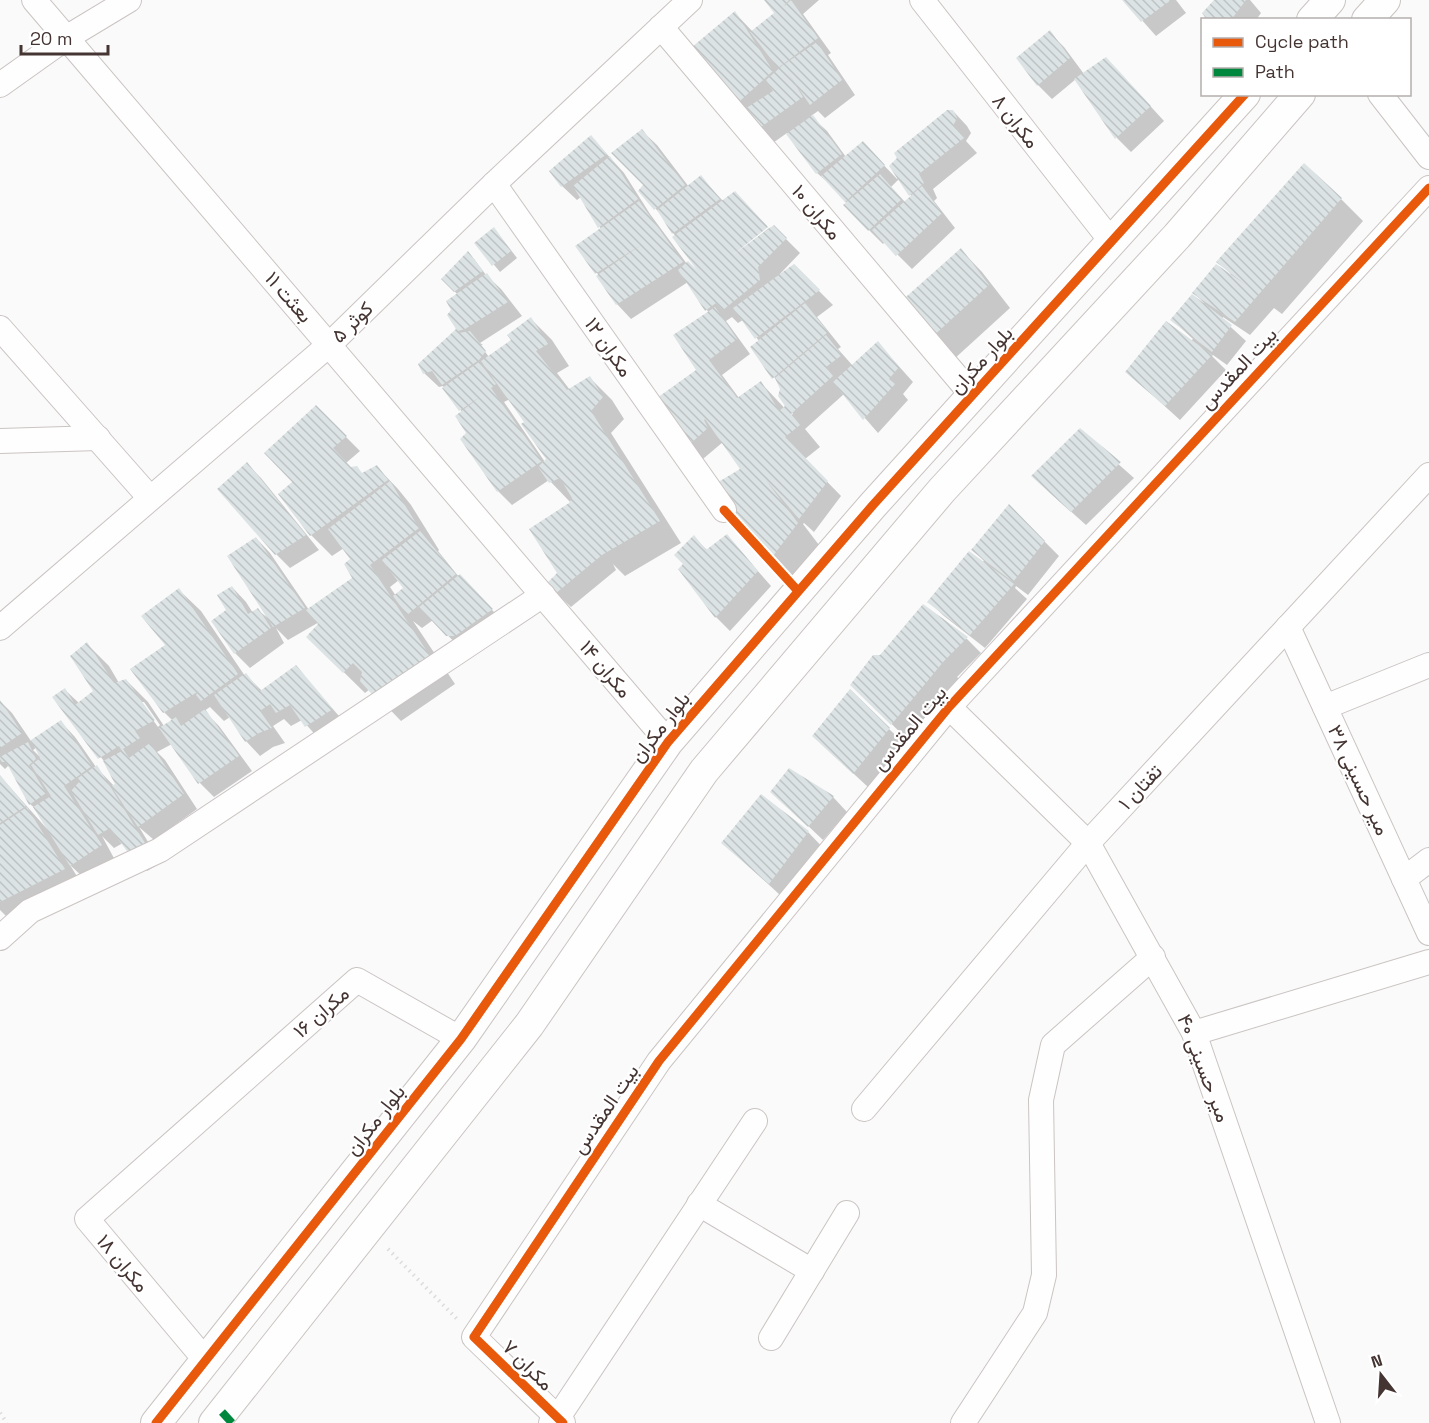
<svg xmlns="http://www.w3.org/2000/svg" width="1429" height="1423" viewBox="0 0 1429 1423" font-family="'Space Grotesk',Vazirmatn,sans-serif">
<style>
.shadow{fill:#0003;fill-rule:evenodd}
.building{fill:url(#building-back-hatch)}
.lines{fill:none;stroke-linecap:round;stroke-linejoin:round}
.minor-casing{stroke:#cac4c2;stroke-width:26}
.tertiary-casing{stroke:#cac4c2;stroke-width:32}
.path{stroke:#dddcdc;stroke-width:4;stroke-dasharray:1.5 4.5;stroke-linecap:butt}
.minor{stroke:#fefefe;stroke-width:24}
.tertiary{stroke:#fefefe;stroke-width:30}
.quiet{stroke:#00873e;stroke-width:8;stroke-dasharray:15 8;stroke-linecap:butt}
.cycleway-casing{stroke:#fff;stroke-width:13}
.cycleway{stroke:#e8590c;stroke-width:9}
.labels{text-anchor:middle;stroke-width:4.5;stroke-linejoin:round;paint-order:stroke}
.street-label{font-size:20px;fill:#443432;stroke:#fff}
</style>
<defs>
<pattern id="building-back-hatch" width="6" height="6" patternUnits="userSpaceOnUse" patternTransform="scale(1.5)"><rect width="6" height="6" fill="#dce3e4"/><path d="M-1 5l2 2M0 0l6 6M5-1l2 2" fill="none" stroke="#bec3c4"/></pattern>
</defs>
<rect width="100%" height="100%" fill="#fafafa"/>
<!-- shadow -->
<g class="shadow">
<path d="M766,0H819L803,14L831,53L828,55L855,95L825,118L818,111L811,116L827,131L846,157L877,158L897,179L953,111L967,126L971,133L966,141L977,153L933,189L937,198L934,201L955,228L912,269L885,242L883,244L869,230L832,186L817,173L787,133L770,145L732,108L735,13L753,32L776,14ZM899,179L912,197L906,203L891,187Z"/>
<path d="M1124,0H1176L1186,13L1156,36Z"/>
<path d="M1216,0H1250L1261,13L1256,20H1210Z"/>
<path d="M1050,33L1064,47L1084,74L1120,73L1164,121L1131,152L1117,138L1076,79L1052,99L1038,85L1018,58Z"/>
<path d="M642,131L657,145L689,187L701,177L723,201L735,193L767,226L705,274V278L769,228L774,227L800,253L779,275L794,266L833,305L817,317L841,347L838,349L853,366L878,343L913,382L903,394L908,400L878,433L844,394L805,429L820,447L805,459L841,496L814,532L804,523L803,524L819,545L792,580L771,559L712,487L742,470L723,442L697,464L683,450L709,313L688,282L631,319L617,304L597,273L601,229L581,197L577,200L562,186L605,152L624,173L650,214L687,264L700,274L662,216L640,191L645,185ZM732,317L738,323L743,320L759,341L752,347L780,385L782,389L780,396L793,414L791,415L761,383L739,398L722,375L750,354L726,321Z"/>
<path d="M1341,199L1363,221L1282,314L1274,308L1250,335L1223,317L1222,319L1246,341L1227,365L1213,355L1212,356L1226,370L1180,420L1127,372L1191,341L1193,339L1172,320L1204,303L1194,293L1231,274L1218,262Z"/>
<path d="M500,236L517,258L500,272L476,243Z"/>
<path d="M961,250L982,272L1010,308L953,360L932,338Z"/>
<path d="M474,259L486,275L501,289L522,316L480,343L483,345H480L489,357L513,341L531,319L552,340L569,366L557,373L570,390L590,378L612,400L624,419L611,433L681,543L625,576L613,564L616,570L571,607L556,593L571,503L549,480L512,505L498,491L468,433L462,412L443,386L439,387L424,373L458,329V295L443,279ZM510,399L548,459L545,462L504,402Z"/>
<path d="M316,407L360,451L346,463L352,469L363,474L377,467L398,489L411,505L439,550L438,551L459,577L506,624L462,650L433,620L422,628L413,621L455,684L401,721L370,689L365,693L308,637L321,621L288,640L276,628L284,643L250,668L235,653L213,621L228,610L232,587L246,602L253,613L258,610L270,620L256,538L270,553L309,610L354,578L352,559L344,548L332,556L311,535L294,482ZM399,580L405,589L396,596L390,587Z"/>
<path d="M1080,430L1134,478L1086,525L1047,490Z"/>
<path d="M247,464L261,478L319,550L290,568L276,554Z"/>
<path d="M1009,506L1059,556L1028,595L1016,586L1015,588L1027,599L985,648L944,616L929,602L984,561L973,550Z"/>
<path d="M727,536L771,586L730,631L716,617L680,569L685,564L694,537L708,551Z"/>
<path d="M179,590L201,611L245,676L246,675L262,691L296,667L346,724L321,741L302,720L291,726L284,719L273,726L285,743L273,747L260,756L246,741L230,717L224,721L210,707L204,711L219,726L252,771L214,797L200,783L172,744L157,752L165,760L197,809L154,840L139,827L161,863L147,871L133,857L123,843L114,848L102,836L115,860L85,879L70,865L86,891L16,926L0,910V776L48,830L38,811L30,804L13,771L8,766L5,769L0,764V701L12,713L31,741L61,722L75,737L96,767L114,786L117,785L107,765L54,697L65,690L79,703L95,691L87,644L109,666L119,683L126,680L148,702L164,726L173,721L164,712L166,646ZM140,702H144L160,725L158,727ZM36,748L40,757L33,750Z"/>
<path d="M924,606L967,639L981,653L957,677L965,684L913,745L852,685L881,657Z"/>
<path d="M889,729L904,743L868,787L828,750Z"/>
<path d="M833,797L847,812L823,840L787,806Z"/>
<path d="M808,832L829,854L791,905L723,843Z"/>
</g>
<!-- building -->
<g class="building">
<path d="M764,0H789L783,7L791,0L818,38L778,68L750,32L774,13Z"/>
<path d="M1122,0H1171L1141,22Z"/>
<path d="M1214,0H1246L1231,20H1207L1202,13Z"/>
<path d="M735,11L773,71L731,109L692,47Z"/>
<path d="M1050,30L1070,58L1037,86L1016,58Z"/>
<path d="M817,42L842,80L810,105L788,73L803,97L754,132L737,114L773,91L766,80L783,65Z"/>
<path d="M1106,57L1151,106L1115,139L1074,79Z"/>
<path d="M947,110H953L957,118L953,126L964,138L919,174L924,183L909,196L889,166L897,158L894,153Z"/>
<path d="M813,115L842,154L816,174L786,134Z"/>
<path d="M642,129L685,185L654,210L638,191L643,185L611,153Z"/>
<path d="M591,135L607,154L561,187L549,171Z"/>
<path d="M863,141L885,165L845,202L821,176Z"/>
<path d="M610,156L638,199L598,228L573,186Z"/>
<path d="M1304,163L1342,198L1235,322L1192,293L1216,264L1246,285L1216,262Z"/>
<path d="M880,174L902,199L868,231L843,205Z"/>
<path d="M701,175L720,199L672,234L657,210Z"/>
<path d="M922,186L942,213L896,256L872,230Z"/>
<path d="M735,191L768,227L734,254L774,225L787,238L758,267L760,280L723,310L716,303L705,311L678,270L688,261L697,270L672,237Z"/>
<path d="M639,201L683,262L616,305L596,276L641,245L595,274L575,246Z"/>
<path d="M494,227L511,251L492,266L474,243Z"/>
<path d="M961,248L989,285L930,339L898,304Z"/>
<path d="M468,251L483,271L454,292L441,279Z"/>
<path d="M794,264L820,290L755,339L733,308Z"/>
<path d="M487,273L508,302L465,329L458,331L459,333L470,331L486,351L479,360L442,385L432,371L423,374L418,364L456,329L447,315L451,310L446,301Z"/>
<path d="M1192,294L1232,325L1212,352L1170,320Z"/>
<path d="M805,303L828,332L772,379L750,347Z"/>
<path d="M715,307L737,339L709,360L737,398L761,381L779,411L785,406L778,396L780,389L775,378L826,335L842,355L826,367L833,376L791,414L800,425L785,437L828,481L799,519L765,479L798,523L770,560L710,487L740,469L705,419L704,420L708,428L682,451L650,403L696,370L673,335Z"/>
<path d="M531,317L548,344L536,351L567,390L590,376L603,397L591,411L660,521L602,555L555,594L546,584L557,573L529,529L569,503L572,498L560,478L549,483L538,467L546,459L521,424L524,422L481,361L511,340L507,335Z"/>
<path d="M1166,321L1212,355L1165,406L1125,372Z"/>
<path d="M878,341L899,367L889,379L895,384L863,420L833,382Z"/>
<path d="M479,362L496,384L491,388L542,461L497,492L460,439L466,433L455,416L480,397L459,411L442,388Z"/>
<path d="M316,405L347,436L333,448L351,467L357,466L362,473L377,465L388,480L310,536L278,494L292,482L264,453Z"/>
<path d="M1080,428L1121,462L1071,512L1031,476Z"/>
<path d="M247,462L306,535L275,555L217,489Z"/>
<path d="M390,481L419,528L370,565L434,662L378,701L360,681L362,672L353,663L343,673L306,637L318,624L306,610L352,578L344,564L350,559L328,529Z"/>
<path d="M1009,504L1045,541L1013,582L971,550Z"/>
<path d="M420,531L456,574L407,615L393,596L403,588L382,560Z"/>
<path d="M727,534L758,571L715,618L678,569L683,564L674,555L694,535L706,550Z"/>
<path d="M256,537L305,608L273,627L227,556Z"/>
<path d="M969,551L1014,584L970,635L927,602Z"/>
<path d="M460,574L493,609L455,636H446L419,607Z"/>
<path d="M232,586L248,614L258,608L271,628L234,654L211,621L226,610L217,595Z"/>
<path d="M179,588L238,674L201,701L196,695L199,691L163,713L130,669L165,645L141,616Z"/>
<path d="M923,604L968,637L944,661L891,725L850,685L873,655H880Z"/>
<path d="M87,642L114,683L126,679L155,720L135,731L140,738L123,749L129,758L150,743L184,794L138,827L111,786L115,784L103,761L122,751L119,746L98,759L52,697L65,688L75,705L93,691L70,656Z"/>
<path d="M296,665L333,709L305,727L290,705L276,713L270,704L260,711L272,728L259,733L245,742L214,695L246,673L260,691Z"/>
<path d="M850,689L890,728L853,774L812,736Z"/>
<path d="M0,700L22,733L0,748Z"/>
<path d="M205,709L239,756L198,784L159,728L176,717L181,726Z"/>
<path d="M61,720L92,766L64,786L102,845L70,866L33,807L51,796L31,765L40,758L31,740Z"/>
<path d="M28,742L36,759L29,765L46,793L29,805L6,762H2L0,759V757Z"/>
<path d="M97,765L148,848L132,858L110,828L98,835L71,791L80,781L78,778Z"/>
<path d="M789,768L834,796L808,827L770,792Z"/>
<path d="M0,775L26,806L0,823Z"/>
<path d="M761,794L809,831L769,884L721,843Z"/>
<path d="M27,807L65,869L0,902V825Z"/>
</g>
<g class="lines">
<defs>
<g id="minor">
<path d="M34,0L668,742"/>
<path d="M922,0L1112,242"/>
<path d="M661,27L973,396"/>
<path d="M0,85L66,38L129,0"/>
<path d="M1380,94L1429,157"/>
<path d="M494,184L724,510"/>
<path d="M0,328L150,498"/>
<path d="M0,441L98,438"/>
<path d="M1288,627L1429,933"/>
<path d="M0,628L330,344L494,184L690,0"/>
<path d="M949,707L1088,843L1194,1033L1328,1423"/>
<path d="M1325,707L1429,665"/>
<path d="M1404,879L1429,860"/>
<path d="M0,938L30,911L160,850L543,595"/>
<path d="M1194,1033L1429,962"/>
<path d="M864,1109L1088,843L1429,475"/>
<path d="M699,1204L812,1271"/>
<path d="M771,1338L847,1213"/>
<path d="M207,1362L87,1219L357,980L461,1039"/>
<path d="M551,1423L557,1419L755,1121"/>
<path d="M563,1423L474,1337L659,1061L949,707L1429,188"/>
<path d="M963,1423L1035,1313L1044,1275L1041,1100L1053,1045L1153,957"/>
</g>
<g id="tertiary">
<path d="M1312,20L1330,0"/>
<path d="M1367,20L1385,0"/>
<path d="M156,1423L461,1039L668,742L873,505L1245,94"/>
<path d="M214,1423L529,1025L704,771L942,490L1177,236L1300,94"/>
</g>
</defs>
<!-- minor casing -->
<use href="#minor" class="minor-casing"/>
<!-- tertiary casing -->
<use href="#tertiary" class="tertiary-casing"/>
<!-- path -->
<g class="path">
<path d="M388,1249L457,1319"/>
<path d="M0,1413L7,1423"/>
</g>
<!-- minor -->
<use href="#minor" class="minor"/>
<!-- tertiary -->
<use href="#tertiary" class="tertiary"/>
<!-- quiet -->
<path class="quiet" d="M222,1412L232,1423"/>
<defs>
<g id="cycleway">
<path d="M724,510L798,591"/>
<path d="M156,1423L461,1039L668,742L873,505L1245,94"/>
<path d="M563,1423L474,1337L659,1061L949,707L1429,188"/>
</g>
</defs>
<!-- cycleway casing -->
<use href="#cycleway" class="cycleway-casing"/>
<!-- cycleway -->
<use href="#cycleway" class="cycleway"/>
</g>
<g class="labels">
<!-- street labels -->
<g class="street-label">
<text transform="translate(1016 121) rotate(52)" y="7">مکران ۸</text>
<text transform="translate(817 212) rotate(50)" y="7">مکران ۱۰</text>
<text transform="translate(289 297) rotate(49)" y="7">بعثت ۱۱</text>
<text transform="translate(352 322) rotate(-44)" y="7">کوثر ۵</text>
<text transform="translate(609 347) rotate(55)" y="7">مکران ۱۲</text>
<text transform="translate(981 360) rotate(-48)" y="7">بلوار مکران</text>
<text transform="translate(1238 368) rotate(-47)" y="7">بیت المقدس</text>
<text transform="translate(606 669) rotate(50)" y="7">مکران ۱۴</text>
<text transform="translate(660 727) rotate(-52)" y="7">بلوار مکران</text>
<text transform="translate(909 728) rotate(-50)" y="7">بیت المقدس</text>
<text transform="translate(1359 780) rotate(65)" y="7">میر حسینی ۳۸</text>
<text transform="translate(1140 787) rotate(-47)" y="7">تفتان ۱</text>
<text transform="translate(321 1012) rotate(-41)" y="7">مکران ۱۶</text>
<text transform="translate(1204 1068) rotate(69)" y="7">میر حسینی ۴۰</text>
<text transform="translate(605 1109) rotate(-56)" y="7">بیت المقدس</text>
<text transform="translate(375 1120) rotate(-52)" y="7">بلوار مکران</text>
<text transform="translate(123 1263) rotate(50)" y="7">مکران ۱۸</text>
<text transform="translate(528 1365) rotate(45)" y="7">مکران ۷</text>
</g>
</g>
<!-- legend -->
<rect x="1201" y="18" width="210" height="78" fill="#ffffff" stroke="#b4aead" stroke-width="1.5"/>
<rect x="1213" y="38" width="30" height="9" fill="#e8590c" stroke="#b4aead" stroke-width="1.5"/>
<text x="1255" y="48" font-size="18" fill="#443432">Cycle path</text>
<rect x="1213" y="68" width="30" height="9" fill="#00873e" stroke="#b4aead" stroke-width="1.5"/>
<text x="1255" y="78" font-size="18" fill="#443432">Path</text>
<!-- north arrow -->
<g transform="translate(1381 1375) rotate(343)" stroke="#ffffff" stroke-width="4.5" paint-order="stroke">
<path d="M0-4.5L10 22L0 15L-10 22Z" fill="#443432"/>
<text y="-9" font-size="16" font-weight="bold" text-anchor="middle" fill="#443432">N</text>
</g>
<!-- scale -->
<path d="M21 45v9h87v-9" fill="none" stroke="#443432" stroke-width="3"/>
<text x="30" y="45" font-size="18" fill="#443432" stroke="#ffffff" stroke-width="4.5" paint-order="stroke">20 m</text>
</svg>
